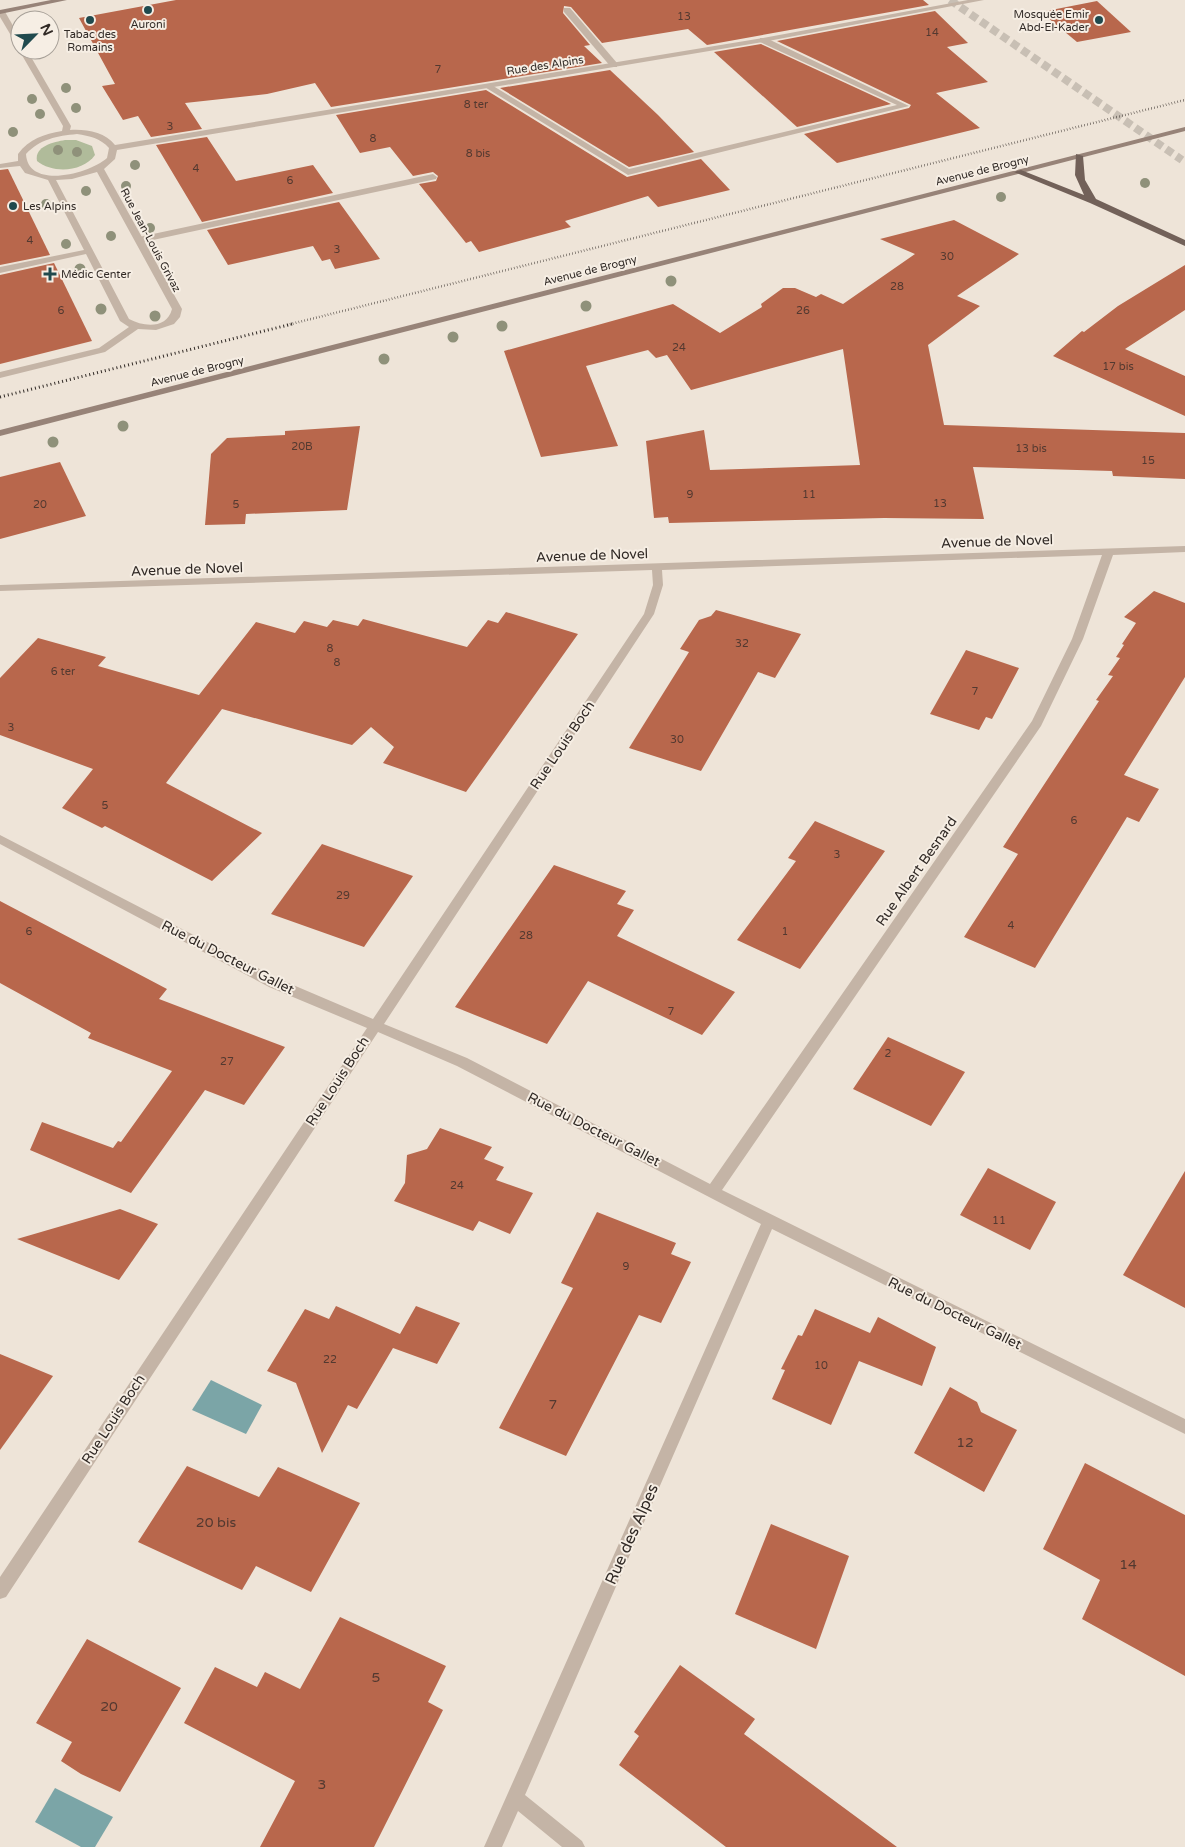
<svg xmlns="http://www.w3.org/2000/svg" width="1185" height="1847" viewBox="0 0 1185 1847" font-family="'Varela Round',sans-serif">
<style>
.green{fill:#b0bb9a}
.water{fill:#7ba5a7}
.building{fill:#b8674c}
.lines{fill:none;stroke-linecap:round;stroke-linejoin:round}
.primary-tunnel{stroke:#c8bfb4;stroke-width:8;stroke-dasharray:8 4.5;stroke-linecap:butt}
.lane{fill:#c4b4a6;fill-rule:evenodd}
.street{fill:#c4b4a6;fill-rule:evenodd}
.secondary{fill:#978378;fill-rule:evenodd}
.primary{fill:#726159;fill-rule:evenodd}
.rail-far1{stroke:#312a26;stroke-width:2.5;stroke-dasharray:0.5 2.5;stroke-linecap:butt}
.rail{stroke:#312a26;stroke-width:3;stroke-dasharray:1 3;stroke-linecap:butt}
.tree{fill:#8f917a}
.poi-dot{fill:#204a4e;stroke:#f6eee4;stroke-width:2}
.labels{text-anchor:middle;stroke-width:4;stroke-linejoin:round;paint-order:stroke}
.far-poi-label{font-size:11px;fill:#312a26;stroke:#f6eee4}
.number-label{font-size:11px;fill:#533930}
.far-street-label{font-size:11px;fill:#312a26;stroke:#f6eee4}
.street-label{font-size:14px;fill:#312a26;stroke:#f6eee4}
.near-number-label{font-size:14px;fill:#533930}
.near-street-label{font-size:16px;fill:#312a26;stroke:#f6eee4}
</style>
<rect width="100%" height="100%" fill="#eee4d8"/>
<!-- green -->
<path class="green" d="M65,140H76L92,146L95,155C83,172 53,174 37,161C34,146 54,142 65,140Z"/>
<!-- water -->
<g class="water">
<path d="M211,1380L262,1405L246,1434L192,1410Z"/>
<path d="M55,1788L113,1817L95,1847H81L35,1822Z"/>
</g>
<!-- building -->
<g class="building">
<path d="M176,0H923L929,5L707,45L688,29L602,43L571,7L564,6L563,13L590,45L584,46L602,63L331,107L315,83L267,94L185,103L202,129L151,137L138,116L123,120L102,86L115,84L79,18Z"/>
<path d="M1097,1L1131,32L1077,42L1041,12Z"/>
<path d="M935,11L968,43L947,47L988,82L936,93L980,128L837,163L804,134L909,108L911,105L777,41Z"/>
<path d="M761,44L891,104L797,127L714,52Z"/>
<path d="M610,70L658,115L694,152L629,167L500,88Z"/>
<path d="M486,90L627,177L701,159L730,190L658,207L648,196L565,221L571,227L479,252L471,241L466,243L419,184L436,181L438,176L433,172L413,176L390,147L360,153L336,115Z"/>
<path d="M207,137L236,181L313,165L333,193L202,222L156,145Z"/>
<path d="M8,169L50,255L0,265V170Z"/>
<path d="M339,202L380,259L335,269L330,259L322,261L313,246L228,265L207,230Z"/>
<path d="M954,220L1019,254L957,296L980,306L928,345L944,425L1185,433V479L1113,476L1112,471L973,467L984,519L884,518L669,523L668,517L654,518L646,441L704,430L710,470L860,465L843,349L691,390L667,355L656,358L648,350L586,366L618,446L541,457L504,351L673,304L720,333L762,307L761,304L783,288H795L816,297L821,294L843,304L915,254L880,239Z"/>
<path d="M54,263L92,341L0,364V275Z"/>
<path d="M1185,265V310L1125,349L1185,376V416L1053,356L1082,331L1084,332L1118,306Z"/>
<path d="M360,426L347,510L246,514L245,524L205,525L211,454L227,438L285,435V431Z"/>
<path d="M60,462L86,516L0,539V477Z"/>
<path d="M1154,591L1185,603V677L1124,775L1159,789L1139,822L1127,817L1035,968L964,937L1018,854L1003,847L1099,701L1096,700L1113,676L1108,675L1120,658L1116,657L1124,645L1122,644L1136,623L1124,617Z"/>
<path d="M716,610L801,634L775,678L758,672L701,771L629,748L689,652L680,649L699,620L711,616Z"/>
<path d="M506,612L578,634L466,792L383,763L394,747L371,727L352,745L222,709L166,783L262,833L212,881L105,826L102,828L62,808L93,769L0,735V678L38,638L106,657L98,666L199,695L256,622L295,633L304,621L327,627L333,620L358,626L363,619L467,647L488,620L498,623Z"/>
<path d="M966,650L1019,668L992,719L986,717L979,730L930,714Z"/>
<path d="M815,821L885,851L800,969L737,940L796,861L788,858Z"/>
<path d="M322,844L413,876L364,947L271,914Z"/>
<path d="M554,865L626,891L617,904L634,910L617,936L735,992L702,1035L588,981L547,1044L455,1007Z"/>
<path d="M0,901L167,989L159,999L285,1047L244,1105L205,1090L131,1193L30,1150L42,1122L113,1148L118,1141L121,1142L172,1071L88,1038L91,1033L0,983Z"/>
<path d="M888,1037L965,1072L931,1126L853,1089Z"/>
<path d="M440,1128L492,1147L484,1159L504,1167L496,1180L533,1193L510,1234L479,1221L473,1231L394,1201L405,1183L407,1155L427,1149Z"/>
<path d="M988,1168L1056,1202L1030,1250L960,1215Z"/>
<path d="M1185,1171V1308L1123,1275Z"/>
<path d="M120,1209L158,1224L119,1280L17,1239Z"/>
<path d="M597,1212L676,1243L671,1254L691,1262L661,1323L639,1315L566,1456L499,1428L573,1288L561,1283Z"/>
<path d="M336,1306L400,1334L416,1306L460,1323L437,1364L393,1348L357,1409L348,1405L322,1453L296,1383L267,1371L305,1309L329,1319Z"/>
<path d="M815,1309L870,1333L878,1317L936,1347L922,1386L859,1361L831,1425L772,1399L785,1370L781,1369L798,1335L802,1336Z"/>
<path d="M0,1354L53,1376L0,1450Z"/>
<path d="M950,1387L977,1402L981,1412L1017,1430L984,1492L914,1453Z"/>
<path d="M1085,1463L1185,1515V1676L1082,1619L1100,1580L1043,1549Z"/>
<path d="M187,1466L259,1497L278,1467L360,1503L311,1592L256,1566L242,1590L138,1542Z"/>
<path d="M771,1524L849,1556L816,1649L735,1614Z"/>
<path d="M340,1617L446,1666L428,1702L443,1710L374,1847H260L295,1781L184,1723L215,1667L257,1687L265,1672L300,1689Z"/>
<path d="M87,1639L181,1688L120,1792L81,1774L61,1761L72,1742L36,1723Z"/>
<path d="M680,1665L755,1719L744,1734L897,1847H726L619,1765L639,1736L634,1732Z"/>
</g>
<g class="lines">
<!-- primary-tunnel -->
<path class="primary-tunnel" d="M950,0L1182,160"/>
<!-- lane -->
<g class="lane">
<path d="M564,8H570L617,63V67H611L564,12Z"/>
<path d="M760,38H766L909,106L628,175L483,86L490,84L629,169L897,105L760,42Z"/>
<path d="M433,174L437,177L436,179L139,243L135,240L139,237Z"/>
</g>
<!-- street -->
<g class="street">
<path d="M968,0H984L763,42L117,150L115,159L104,169L182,309L180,317L174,324L156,330L138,329L105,352L0,378V372L99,348L129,327L120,321L86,254L0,273V267L84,250L48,180L25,173L20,166L0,168V164L18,161V154C29,139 44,134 62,131L63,126L19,50L20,49L27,50L71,126L70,130C86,129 105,132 115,145L763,38ZM77,134C90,136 100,138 109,148L107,158C89,174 28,190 26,154C40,139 57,136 77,134ZM97,172L172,309C167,329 144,327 129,319L56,180L72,179Z"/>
<path d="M0,10H4L20,38V46L16,44L0,17Z"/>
<path d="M1185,546V552L1113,555L1083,639L1041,726L722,1190L1185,1419V1434L772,1229L525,1795L582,1841L585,1847H562L518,1811L502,1847H484L761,1224L457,1066L378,1032L6,1597L0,1599V1577L367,1028L269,987L0,844V835L279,979L373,1019L644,614L653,585L652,570L0,591V585ZM1102,555L1072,639L1032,721L710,1184L467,1058L384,1024L654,614L663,585L662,570Z"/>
</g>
<!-- secondary -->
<g class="secondary">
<path d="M51,0H67L0,14V10Z"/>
<path d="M1185,127V131L0,436V430Z"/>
</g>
<!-- primary -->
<path class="primary" d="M1076,154L1083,156L1085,180L1096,199L1185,240V246L1090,203L1014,172L1021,170L1084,195L1075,175Z"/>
<!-- rail-far1 -->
<path class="rail-far1" d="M287,325L1185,100"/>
<!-- rail -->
<path class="rail" d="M0,397L292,324"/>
</g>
<!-- trees -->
<g class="tree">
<circle cx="66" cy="88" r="5"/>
<circle cx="32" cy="99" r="5"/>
<circle cx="76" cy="108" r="5"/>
<circle cx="40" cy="114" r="5"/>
<circle cx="13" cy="132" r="5"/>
<circle cx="58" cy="150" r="5"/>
<circle cx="77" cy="152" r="5"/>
<circle cx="135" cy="165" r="5"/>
<circle cx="1145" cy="183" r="5"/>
<circle cx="126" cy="186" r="5"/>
<circle cx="86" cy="191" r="5"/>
<circle cx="1001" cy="197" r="5"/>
<circle cx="46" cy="204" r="5"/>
<circle cx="150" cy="228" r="5"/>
<circle cx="111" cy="236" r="5"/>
<circle cx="66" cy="244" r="5"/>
<circle cx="80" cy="269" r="5.5"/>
<circle cx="671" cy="281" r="5.5"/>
<circle cx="586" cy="306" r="5.5"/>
<circle cx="101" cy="309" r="5.5"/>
<circle cx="155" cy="316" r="5.5"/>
<circle cx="502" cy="326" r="5.5"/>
<circle cx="453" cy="337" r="5.5"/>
<circle cx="384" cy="359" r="5.5"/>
<circle cx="123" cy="426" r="5.5"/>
<circle cx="53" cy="442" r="5.5"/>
</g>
<!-- markers -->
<g class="poi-dot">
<circle cx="148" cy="10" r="5"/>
<circle cx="90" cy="20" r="5"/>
<circle cx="1099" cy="20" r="5"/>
<circle cx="13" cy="206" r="5"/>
<path d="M47.5 266.5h5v5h5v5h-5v5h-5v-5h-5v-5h5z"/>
</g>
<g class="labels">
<!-- far-poi labels -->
<g class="far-poi-label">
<text x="1089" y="18" text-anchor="end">Mosquée Emir<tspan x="1089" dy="13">Abd-El-Kader</tspan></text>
<text x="148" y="28">Auroni</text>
<text x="90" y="38">Tabac des<tspan x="90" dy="13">Romains</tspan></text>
<text x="23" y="210" text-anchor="start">Les Alpins</text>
<text x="61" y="278" text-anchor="start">Médic Center</text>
</g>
<!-- number labels -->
<g class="number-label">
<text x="684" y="20">13</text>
<text x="932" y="36">14</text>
<text x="438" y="73">7</text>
<text x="476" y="108">8 ter</text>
<text x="170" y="130">3</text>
<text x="373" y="142">8</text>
<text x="478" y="157">8 bis</text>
<text x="196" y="172">4</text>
<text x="290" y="184">6</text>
<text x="30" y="244">4</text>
<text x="337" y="253">3</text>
<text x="947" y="260">30</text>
<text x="897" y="290">28</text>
<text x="61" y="314">6</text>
<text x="803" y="314">26</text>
<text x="679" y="351">24</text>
<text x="1118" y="370">17 bis</text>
<text x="302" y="450">20B</text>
<text x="1031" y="452">13 bis</text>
<text x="1148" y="464">15</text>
<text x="690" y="498">9</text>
<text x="809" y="498">11</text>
<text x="940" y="507">13</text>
<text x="40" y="508">20</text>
<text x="236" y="508">5</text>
<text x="742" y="647">32</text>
<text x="330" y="652">8</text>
<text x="337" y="666">8</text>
<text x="63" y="675">6 ter</text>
<text x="975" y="695">7</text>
<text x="11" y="731">3</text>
<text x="677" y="743">30</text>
<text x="105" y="809">5</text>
<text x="1074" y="824">6</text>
<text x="837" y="858">3</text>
<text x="343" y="899">29</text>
<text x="1011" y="929">4</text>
<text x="29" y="935">6</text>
<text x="785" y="935">1</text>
<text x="526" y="939">28</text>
<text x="671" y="1015">7</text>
<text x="888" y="1057">2</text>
<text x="227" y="1065">27</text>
<text x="457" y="1189">24</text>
<text x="999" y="1224">11</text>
<text x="626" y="1270">9</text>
<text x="330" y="1363">22</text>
<text x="821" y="1369">10</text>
</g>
<!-- far-street labels -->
<g class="far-street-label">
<text transform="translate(545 65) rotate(-9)" y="4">Rue des Alpins</text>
<text transform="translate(982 170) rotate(-14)" y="4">Avenue de Brogny</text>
<text transform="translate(151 240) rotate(62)" y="4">Rue Jean-Louis Grivaz</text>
<text transform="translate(590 270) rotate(-14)" y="4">Avenue de Brogny</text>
<text transform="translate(197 371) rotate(-14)" y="4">Avenue de Brogny</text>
</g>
<!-- street labels -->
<g class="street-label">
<text transform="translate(997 541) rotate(-2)" y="5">Avenue de Novel</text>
<text transform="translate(592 555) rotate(-2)" y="5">Avenue de Novel</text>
<text transform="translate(187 569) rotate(-2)" y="5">Avenue de Novel</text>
<text transform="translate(562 745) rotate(-56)" y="5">Rue Louis Boch</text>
<text transform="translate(916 871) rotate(-55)" y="5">Rue Albert Besnard</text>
<text transform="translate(228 957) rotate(27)" y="5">Rue du Docteur Gallet</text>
<text transform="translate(337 1081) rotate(-57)" y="5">Rue Louis Boch</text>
<text transform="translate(594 1129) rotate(27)" y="5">Rue du Docteur Gallet</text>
<text transform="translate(955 1313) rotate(26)" y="5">Rue du Docteur Gallet</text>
<text transform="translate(113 1419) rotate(-57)" y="5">Rue Louis Boch</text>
</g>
<!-- near-number labels -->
<g class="near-number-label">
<text x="553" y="1409">7</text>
<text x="965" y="1447">12</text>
<text x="216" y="1527">20 bis</text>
<text x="1128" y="1569">14</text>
<text x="376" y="1682">5</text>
<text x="109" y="1711">20</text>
<text x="322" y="1789">3</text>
</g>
<!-- near-street labels -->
<g class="near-street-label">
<text transform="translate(631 1534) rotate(-66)" y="6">Rue des Alpes</text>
</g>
</g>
<!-- north arrow -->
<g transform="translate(35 35) rotate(66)"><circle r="24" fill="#f6eee4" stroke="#a7a098"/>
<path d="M0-4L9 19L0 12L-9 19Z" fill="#204a4e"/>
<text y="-8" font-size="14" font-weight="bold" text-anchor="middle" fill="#312a26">N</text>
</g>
</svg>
